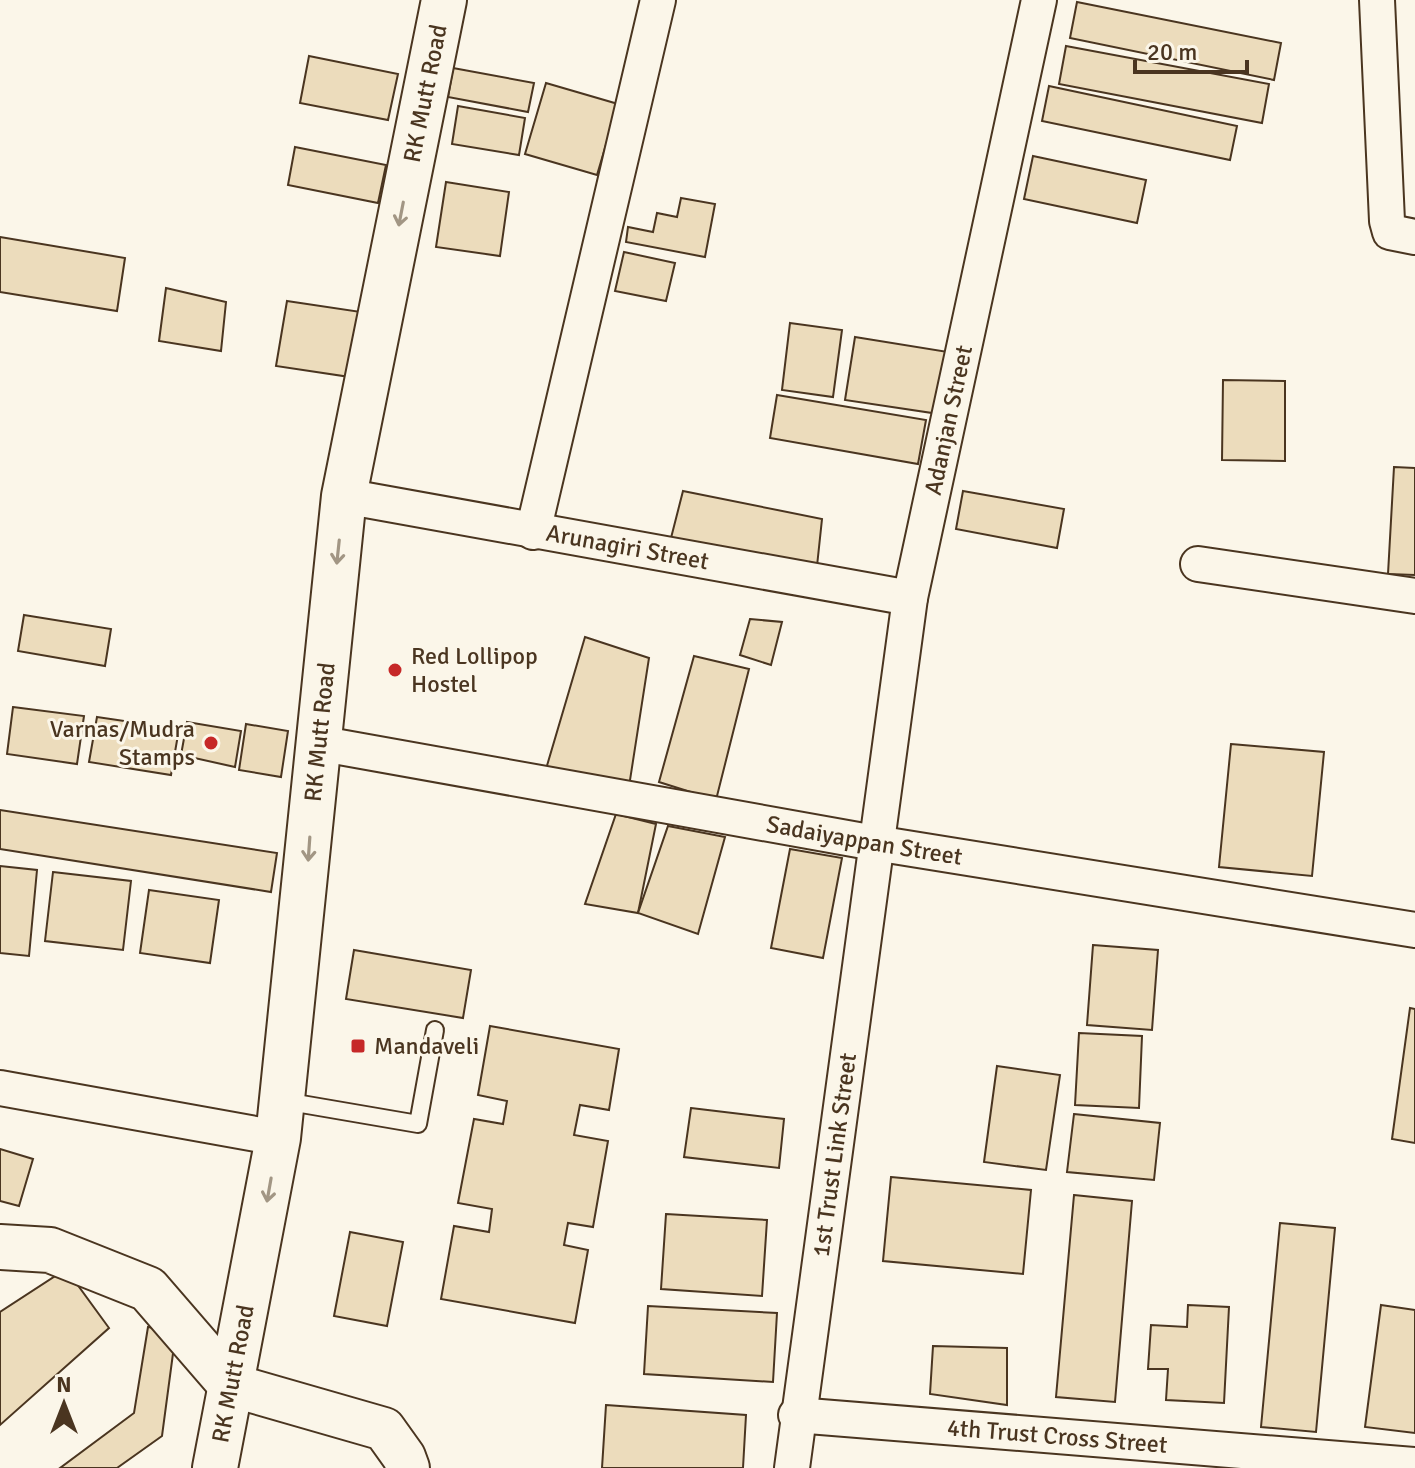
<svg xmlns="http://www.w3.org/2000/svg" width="1415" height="1468" viewBox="0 0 1415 1468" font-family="Signika,sans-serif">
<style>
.building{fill:#ecdcbc;stroke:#4a3520;stroke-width:2}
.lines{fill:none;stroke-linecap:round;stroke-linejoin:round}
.service-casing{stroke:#4a3520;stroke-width:20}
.minor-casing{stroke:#4a3520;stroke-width:38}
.tertiary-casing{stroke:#4a3520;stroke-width:46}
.secondary-casing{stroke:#4a3520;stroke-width:48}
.service{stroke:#fbf6e9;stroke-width:16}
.minor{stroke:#fbf6e9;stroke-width:34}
.tertiary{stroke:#fbf6e9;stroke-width:42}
.secondary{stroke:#fbf6e9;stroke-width:44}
.oneway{stroke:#a29684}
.poi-dot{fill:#c62828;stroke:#fbf6e9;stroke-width:3}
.labels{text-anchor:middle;stroke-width:6;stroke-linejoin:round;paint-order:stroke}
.street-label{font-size:24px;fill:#4a3520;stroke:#fbf6e9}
.poi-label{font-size:24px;fill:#4a3520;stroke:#fbf6e9;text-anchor:start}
</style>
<rect width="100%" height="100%" fill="#fbf6e9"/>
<!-- building -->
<g class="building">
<path d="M1077,2L1281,43L1274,80L1070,38Z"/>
<path d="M1066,46L1269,84L1262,123L1059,84Z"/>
<path d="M309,56L398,74L388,120L300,103Z"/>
<path d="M453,68L534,83L528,112L448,97Z"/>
<path d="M546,83L618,104L597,175L525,154Z"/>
<path d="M1049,86L1237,126L1230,160L1042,121Z"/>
<path d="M458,106L525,118L519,155L452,144Z"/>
<path d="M295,147L386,165L378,203L288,185Z"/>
<path d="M1033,156L1146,180L1137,223L1024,199Z"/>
<path d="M446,182L509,192L500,256L436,247Z"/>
<path d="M681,198L715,204L705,257L626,242L628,227L653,232L657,213L677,217Z"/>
<path d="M0,237L125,258L117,311L0,292Z"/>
<path d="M624,252L675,263L666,301L615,291Z"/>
<path d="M166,288L226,302L221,351L159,341Z"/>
<path d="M287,301L361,312L350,377L276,366Z"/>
<path d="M790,323L842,330L833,397L782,390Z"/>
<path d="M855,337L948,352L939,414L845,400Z"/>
<path d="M1223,380L1285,381V461L1222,460Z"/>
<path d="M777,395L926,420L918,464L770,438Z"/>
<path d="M1394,467L1415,468V575L1388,574Z"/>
<path d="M683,491L822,519L817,566L671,538Z"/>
<path d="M963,491L1064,509L1057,548L956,529Z"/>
<path d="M24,615L111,629L105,666L18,651Z"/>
<path d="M750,619L782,622L771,665L740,655Z"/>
<path d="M585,637L649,658L628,793L546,769Z"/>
<path d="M694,656L749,669L716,800L659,782Z"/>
<path d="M13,707L84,716L77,764L7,754Z"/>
<path d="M97,717L179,729L171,775L89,762Z"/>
<path d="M187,722L241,731L235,767L181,755Z"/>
<path d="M246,724L288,731L281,777L239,770Z"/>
<path d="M1231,744L1324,752L1312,876L1219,867Z"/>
<path d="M0,810L277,853L271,892L0,849Z"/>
<path d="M616,814L656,824L638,913L585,904Z"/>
<path d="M668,826L725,837L698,934L638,913Z"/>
<path d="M790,849L842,858L823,958L771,948Z"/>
<path d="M0,866L37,870L29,956L0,953Z"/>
<path d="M53,872L131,881L123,950L45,941Z"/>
<path d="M149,890L219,900L210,963L140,953Z"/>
<path d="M1093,945L1158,950L1152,1030L1087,1025Z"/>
<path d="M354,950L471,970L463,1018L346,999Z"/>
<path d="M1410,1008L1415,1009V1143L1392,1139Z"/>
<path d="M490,1026L619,1049L609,1110L580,1105L574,1135L608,1141L593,1227L568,1223L564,1245L588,1250L575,1323L441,1299L454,1226L489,1232L492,1209L458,1203L474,1119L503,1124L507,1101L478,1095Z"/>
<path d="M1079,1033L1142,1036L1139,1108L1075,1105Z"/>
<path d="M997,1066L1060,1075L1046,1170L984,1162Z"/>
<path d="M691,1108L784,1119L779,1168L684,1157Z"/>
<path d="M1074,1114L1160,1123L1154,1180L1067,1172Z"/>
<path d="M0,1149L33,1159L19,1206L0,1201Z"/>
<path d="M891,1177L1031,1190L1023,1274L883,1261Z"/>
<path d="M1074,1195L1132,1201L1115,1402L1056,1397Z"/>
<path d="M666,1214L767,1220L762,1296L661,1289Z"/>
<path d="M1280,1223L1335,1228L1316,1432L1261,1427Z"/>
<path d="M350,1232L403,1242L387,1326L334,1316Z"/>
<path d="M66,1269L109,1328L0,1425V1312Z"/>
<path d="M1188,1305L1229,1307L1224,1403L1166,1400L1168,1369H1148L1151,1325L1187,1327Z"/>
<path d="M1381,1305L1415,1310V1433L1365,1427Z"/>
<path d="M648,1306L777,1313L773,1382L644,1374Z"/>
<path d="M148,1327L176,1331L162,1436L117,1468H60L134,1413Z"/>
<path d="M933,1346L1007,1348V1405L930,1394Z"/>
<path d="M606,1405L746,1415L743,1468H602Z"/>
</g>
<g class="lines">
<defs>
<path id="service" d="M284,1101L418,1124L435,1030"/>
<g id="minor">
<path d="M1377,0L1387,221L1390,232L1415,237"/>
<path id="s1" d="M344,496L910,598"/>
<path d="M533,532L658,0"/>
<path d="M1198,564L1415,596"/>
<path id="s2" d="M317,743L875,843L1415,930"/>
<path d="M0,1088L278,1138"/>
<path id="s3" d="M796,1415L1415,1465"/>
<path id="s4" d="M792,1468L910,598L1039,0"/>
</g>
<path id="tertiary" d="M231,1385L384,1429L404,1457L408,1468"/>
<g id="secondary">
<path d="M0,1247L50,1250L148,1289L231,1385"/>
<path id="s5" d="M215,1468L278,1138L344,496L444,0"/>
</g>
</defs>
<!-- service casing -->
<use href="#service" class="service-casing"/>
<!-- minor casing -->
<use href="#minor" class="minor-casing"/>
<!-- tertiary casing -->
<use href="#tertiary" class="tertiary-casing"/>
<!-- secondary casing -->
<use href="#secondary" class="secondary-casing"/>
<!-- service -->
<use href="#service" class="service"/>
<!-- minor -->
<use href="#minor" class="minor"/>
<!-- tertiary -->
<use href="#tertiary" class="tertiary"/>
<!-- secondary -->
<use href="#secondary" class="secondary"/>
</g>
<!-- one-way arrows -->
<defs><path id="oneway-shaft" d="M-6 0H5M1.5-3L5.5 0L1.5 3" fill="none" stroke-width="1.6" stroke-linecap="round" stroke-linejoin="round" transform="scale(2)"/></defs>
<g class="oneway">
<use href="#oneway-shaft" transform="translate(401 214) rotate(101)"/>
<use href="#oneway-shaft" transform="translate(338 552) rotate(96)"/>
<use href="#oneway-shaft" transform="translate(309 849) rotate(94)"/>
<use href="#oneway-shaft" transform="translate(269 1190) rotate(100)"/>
</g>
<!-- markers -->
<g class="poi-dot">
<circle cx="395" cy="670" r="8"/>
<circle cx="211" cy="743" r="8"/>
<rect x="350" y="1038" width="16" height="16" rx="4"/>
</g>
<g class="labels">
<!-- street labels -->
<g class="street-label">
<text dy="8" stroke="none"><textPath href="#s5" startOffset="1392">RK Mutt Road</textPath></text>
<text dy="8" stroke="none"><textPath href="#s4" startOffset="1060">Adanjan Street</textPath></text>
<text dy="8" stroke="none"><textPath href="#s1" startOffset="288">Arunagiri Street</textPath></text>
<text dy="8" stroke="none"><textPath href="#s5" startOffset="744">RK Mutt Road</textPath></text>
<text dy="8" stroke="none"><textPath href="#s2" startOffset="556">Sadaiyappan Street</textPath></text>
<text dy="8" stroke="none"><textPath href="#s4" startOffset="316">1st Trust Link Street</textPath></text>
<text dy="8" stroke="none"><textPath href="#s5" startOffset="96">RK Mutt Road</textPath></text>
<text dy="8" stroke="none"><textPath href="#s3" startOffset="262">4th Trust Cross Street</textPath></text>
</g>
<!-- poi labels -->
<g class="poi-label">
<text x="411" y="664">Red Lollipop<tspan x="411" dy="28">Hostel</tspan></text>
<text x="195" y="737" text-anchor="end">Varnas/Mudra<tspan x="195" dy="28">Stamps</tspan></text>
<text x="374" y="1054">Mandaveli</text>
</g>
</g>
<!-- north arrow -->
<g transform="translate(64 1404)" stroke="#fbf6e9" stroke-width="6" paint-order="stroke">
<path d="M0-6L14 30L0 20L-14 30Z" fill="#4a3520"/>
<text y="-12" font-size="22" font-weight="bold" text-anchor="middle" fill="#4a3520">N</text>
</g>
<!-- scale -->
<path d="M1135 60v12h112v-12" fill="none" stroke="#4a3520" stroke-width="4"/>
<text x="1147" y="60" font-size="24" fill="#4a3520" stroke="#fbf6e9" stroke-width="6" paint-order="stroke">20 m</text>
</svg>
